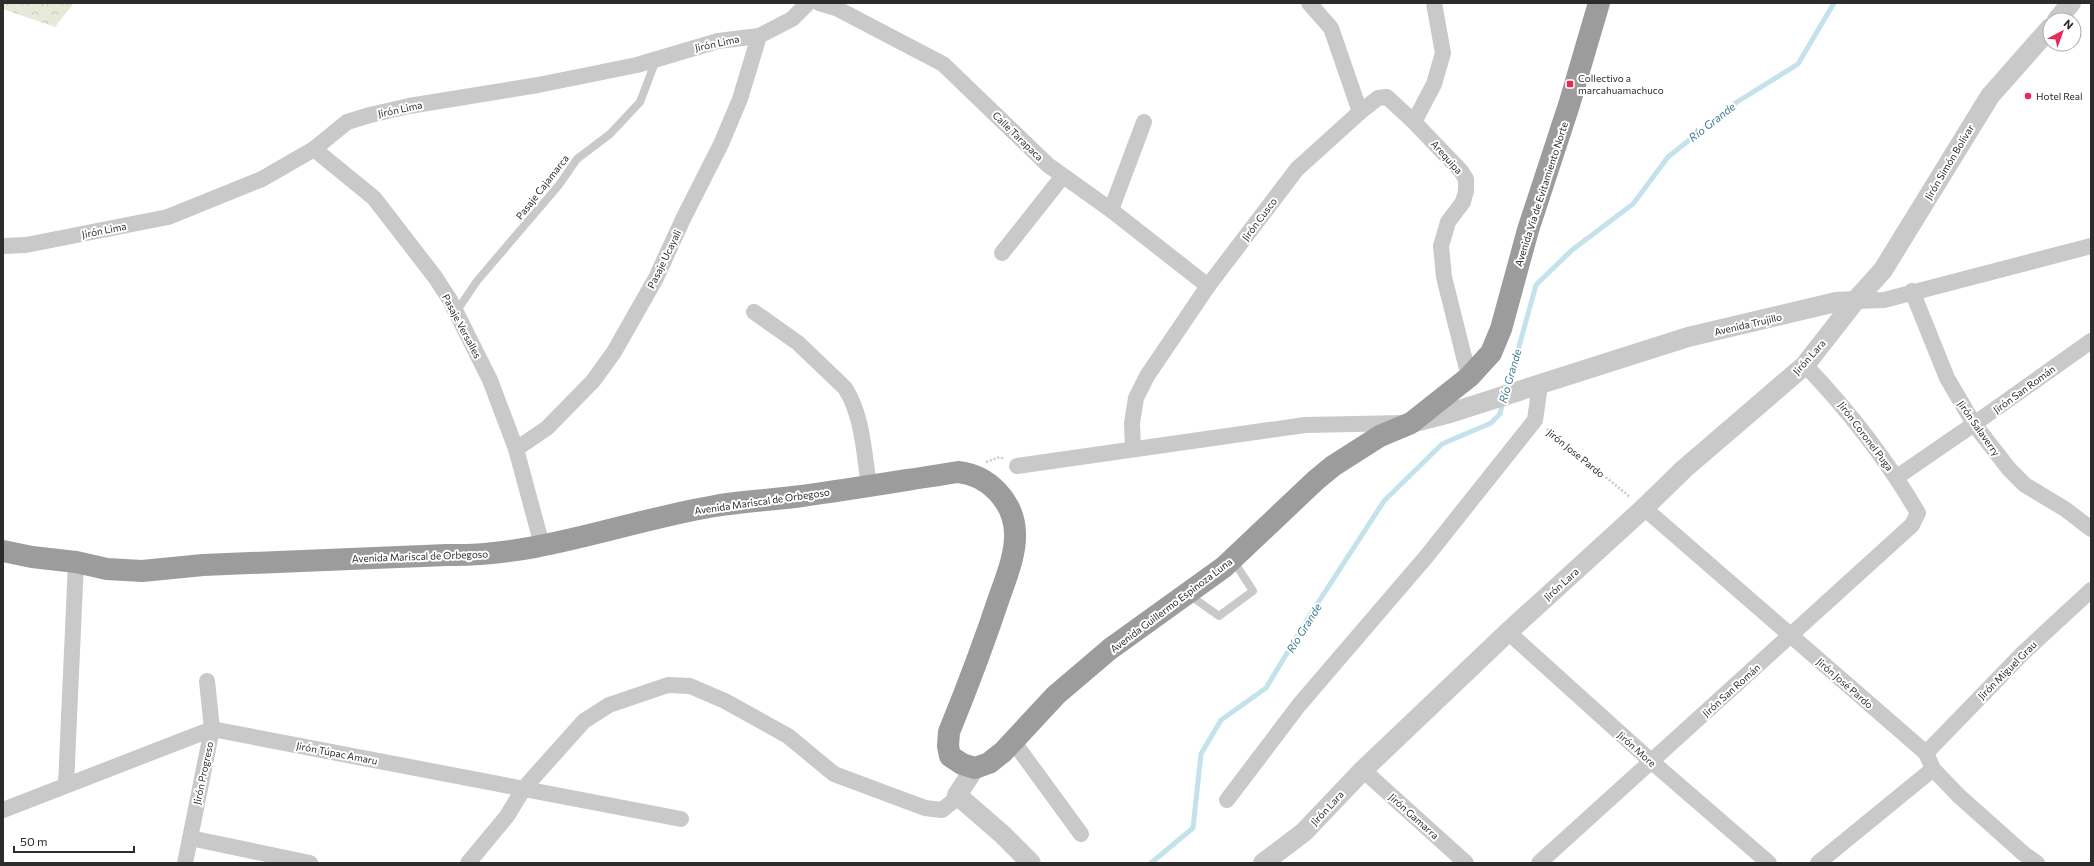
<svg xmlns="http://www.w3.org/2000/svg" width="2094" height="866" viewBox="0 0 2094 866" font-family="Commissioner,sans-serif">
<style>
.forest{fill:url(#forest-crowns)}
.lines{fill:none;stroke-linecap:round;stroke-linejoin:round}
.stream{stroke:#c4e2eb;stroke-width:5}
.path{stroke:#c9c9c9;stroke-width:2.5;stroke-dasharray:2 2;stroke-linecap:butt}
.service{stroke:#c9c9c9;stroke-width:8}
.minor{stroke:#c9c9c9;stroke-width:16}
.tertiary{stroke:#c9c9c9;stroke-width:20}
.trunk{stroke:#9c9c9c;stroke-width:22}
.poi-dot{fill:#e72a56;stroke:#fff;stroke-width:1.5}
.labels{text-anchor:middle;stroke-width:4;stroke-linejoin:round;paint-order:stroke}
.street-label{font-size:10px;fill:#2c2c2c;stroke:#fff}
.poi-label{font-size:10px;fill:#2c2c2c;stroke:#fff;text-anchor:start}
.water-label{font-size:11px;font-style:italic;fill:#3a7b8e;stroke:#fff}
</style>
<defs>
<pattern id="forest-crowns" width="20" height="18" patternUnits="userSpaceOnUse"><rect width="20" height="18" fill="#e5ead9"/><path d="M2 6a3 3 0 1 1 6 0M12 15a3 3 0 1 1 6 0" fill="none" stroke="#c5c9ba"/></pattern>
</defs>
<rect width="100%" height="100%" fill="#fff"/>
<!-- forest -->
<path class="forest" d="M3,3H74L55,27L3,9Z"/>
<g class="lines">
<!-- stream -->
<g class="stream">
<path d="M1507,390L1536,285L1572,250L1633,204L1668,157L1737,102L1798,64L1834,3"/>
<path d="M1151,863L1193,828L1201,754L1221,720L1266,688L1310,615L1384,501L1442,444L1491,423L1500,414L1503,401"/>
</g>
<!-- path -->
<g class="path">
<path d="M1547,429L1630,497"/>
<path d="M986,462L1000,457L1004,459"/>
</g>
<!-- service -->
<g class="service">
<path d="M456,312L477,281L559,185L577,159L610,134L640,102L656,60"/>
<path d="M1188,594L1219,616L1253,591L1233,560"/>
</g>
<!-- minor -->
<g class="minor">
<path d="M819,3L836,8L943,64L1048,165L1111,210L1208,286"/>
<path d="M1309,3L1331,28L1360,112"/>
<path d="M1414,122L1434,84L1443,53L1434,3"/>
<path d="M314,149L374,198L435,277L450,300L490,380L516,449L542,545"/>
<path d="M1111,210L1144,122"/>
<path d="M3,246L26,245L168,217L262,179L314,149L347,122L370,115L409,106L538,85L637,65L718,41L759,36L792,19L808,3"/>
<path d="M1002,253L1063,176"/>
<path d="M1912,291L1947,378L1974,424L2009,469L2025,485L2065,509L2091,529"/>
<path d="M1855,301L1884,300L2091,246"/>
<path d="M754,312L798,343L845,388C863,416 864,454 869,486"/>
<path d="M516,449L547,428L593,381L614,352L656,278L683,219L721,144L740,99L759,36"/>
<path d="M1133,449L1132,423L1136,398L1147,376L1208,286L1297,169L1360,112L1378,98L1387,97L1414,122L1461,171L1466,179V191L1463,202L1448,222L1441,246L1444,277L1469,377"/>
<path d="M1017,466L1305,425L1403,423"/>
<path d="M1897,477L1974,424L2091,341"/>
<path d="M1644,508L1926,753L1933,769L1959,796L2024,854L2037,863"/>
<path d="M1508,632L1652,762L1769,863"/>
<path d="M1013,741L1081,834"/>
<path d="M1926,753L2023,653L2091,590"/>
<path d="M1363,770L1466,863"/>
<path d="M66,785L76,562"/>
<path d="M1227,800L1299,705L1426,557L1535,420L1540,385"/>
<path d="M3,810L212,729L681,819"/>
<path d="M190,838L310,863"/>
<path d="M185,863L212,729L207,681"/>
<path d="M468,863L507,816L524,788L584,721L609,705L668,685L690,686L725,701L788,736L834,774L925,808L942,810L952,802L957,795"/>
<path d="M1539,863L1912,525L1918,513C1886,458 1849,411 1805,365"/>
<path d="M1818,863L1933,769"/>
</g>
<!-- tertiary -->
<g class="tertiary">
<path d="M2057,20L2071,3"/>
<path d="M1411,423L1450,413L1688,337L1836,302L1855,301"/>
<path d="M975,768L957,795L1002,834L1031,863"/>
<path d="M1263,863L1304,832L1363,770L1508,632L1644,508L1684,469L1805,365L1855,301L1883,270L1990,96L2050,28"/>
</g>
<!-- trunk -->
<path class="trunk" d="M3,551L32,557L76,562L107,569L142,571L203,565L447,555C539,557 625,521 715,506C743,501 773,500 802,496C854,489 906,480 958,472C988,475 1014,501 1015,533C1016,554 1006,578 999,598C984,643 967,688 949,732L948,746L950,756L962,764L975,768L989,763L1003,752L1056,695L1110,649L1224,567L1316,480L1333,466L1380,436L1411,423L1469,377L1491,353L1501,329L1528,230L1569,105L1599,3"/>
</g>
<!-- markers -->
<g class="poi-dot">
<rect x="1566" y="80" width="8" height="8" rx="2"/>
<circle cx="2028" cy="96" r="4"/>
</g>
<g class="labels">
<!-- street labels -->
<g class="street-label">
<text transform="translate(717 43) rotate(-12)" y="4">Jirón Lima</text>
<text transform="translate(400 109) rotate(-12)" y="4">Jirón Lima</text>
<text transform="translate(1018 136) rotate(44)" y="4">Calle Tarapaca</text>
<text transform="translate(1447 157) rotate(48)" y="4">Arequipa</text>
<text transform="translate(1949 162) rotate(-59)" y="4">Jirón Simón Bolívar</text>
<text transform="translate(542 187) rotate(-52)" y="4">Pasaje Cajamarca</text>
<text transform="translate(1541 194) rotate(-72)" y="4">Avenida Vía de Evitamiento Norte</text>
<text transform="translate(1259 219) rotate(-53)" y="4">Jirón Cusco</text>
<text transform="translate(104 230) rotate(-11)" y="4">Jirón Lima</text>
<text transform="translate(664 259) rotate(-64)" y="4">Pasaje Ucayali</text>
<text transform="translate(1748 324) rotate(-13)" y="4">Avenida Trujillo</text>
<text transform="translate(462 326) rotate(62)" y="4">Pasaje Versalles</text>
<text transform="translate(1809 357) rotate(-48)" y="4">Jirón Lara</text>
<text transform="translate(2024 389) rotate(-36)" y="4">Jirón San Román</text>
<text transform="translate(1979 428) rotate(55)" y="4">Jirón Salaverry</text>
<text transform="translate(1866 436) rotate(53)" y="4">Jirón Coronel Puga</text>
<text transform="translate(1576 453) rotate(39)" y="4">Jirón Jose Pardo</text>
<text transform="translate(762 501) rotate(-8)" y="4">Avenida Mariscal de Orbegoso</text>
<text transform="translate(420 556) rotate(-2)" y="4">Avenida Mariscal de Orbegoso</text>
<text transform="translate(1561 584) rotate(-42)" y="4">Jirón Lara</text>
<text transform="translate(1171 605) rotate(-37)" y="4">Avenida Guillermo Espinoza Luna</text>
<text transform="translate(2007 670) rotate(-45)" y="4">Jirón Miguel Grau</text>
<text transform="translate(1845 683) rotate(41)" y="4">Jirón José Pardo</text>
<text transform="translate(1731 690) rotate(-42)" y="4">Jirón San Román</text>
<text transform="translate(1637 749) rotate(42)" y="4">Jirón More</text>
<text transform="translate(337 753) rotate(11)" y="4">Jirón Túpac Amaru</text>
<text transform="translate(203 773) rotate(-78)" y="4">Jirón Progreso</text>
<text transform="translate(1327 808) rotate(-47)" y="4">Jirón Lara</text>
<text transform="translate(1414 816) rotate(42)" y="4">Jirón Gamarra</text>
</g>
<!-- poi labels -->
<g class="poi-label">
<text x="1578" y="82">Collectivo a<tspan x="1578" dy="12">marcahuamachuco</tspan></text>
<text x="2036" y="100">Hotel Real</text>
</g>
<!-- water labels -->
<g class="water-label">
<text transform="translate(1712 122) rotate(-38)" y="4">Río Grande</text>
<text transform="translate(1510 376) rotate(-74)" y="4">Río Grande</text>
<text transform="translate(1304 628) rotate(-58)" y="4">Río Grande</text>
</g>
</g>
<!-- border -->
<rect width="2094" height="866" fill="none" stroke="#2c2c2c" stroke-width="8"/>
<!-- north arrow -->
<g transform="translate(2062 32) rotate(41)"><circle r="19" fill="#ffffff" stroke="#ababab"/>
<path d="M0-3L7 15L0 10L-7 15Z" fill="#e72a56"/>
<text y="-6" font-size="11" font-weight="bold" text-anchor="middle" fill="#2c2c2c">N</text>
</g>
<!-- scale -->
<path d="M14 846v6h120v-6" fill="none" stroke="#2c2c2c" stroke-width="2"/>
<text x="20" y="846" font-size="12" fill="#2c2c2c" stroke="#ffffff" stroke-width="3" paint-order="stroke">50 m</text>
</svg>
